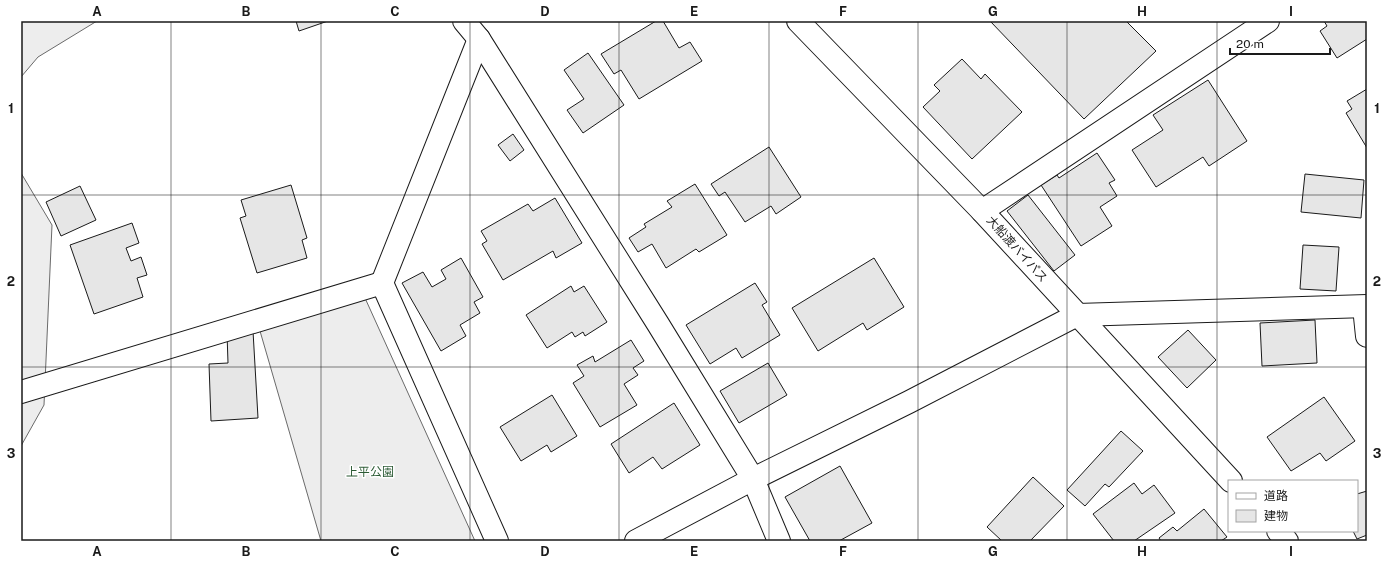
<svg xmlns="http://www.w3.org/2000/svg" width="1388" height="562" viewBox="0 0 1388 562" font-family="'Public Sans','Noto Sans JP',sans-serif">
<style>
.built{fill:#ededed;stroke:#6a6a6a}
.building{fill:#e6e6e6;stroke:#1a1a1a}
.lines{fill:none;stroke-linecap:round;stroke-linejoin:round}
.street-casing{stroke:#1a1a1a;stroke-width:24}
.highway-casing{stroke:#1a1a1a;stroke-width:24}
.street{stroke:#fff;stroke-width:22}
.highway{stroke:#fff;stroke-width:22}
.grid{fill:none;stroke:#1a1a1a;stroke-width:1;stroke-opacity:0.55}
.labels{text-anchor:middle;stroke-width:3;stroke-linejoin:round;paint-order:stroke}
.street-label{font-size:12px;fill:#1a1a1a;stroke:#fff}
.park-label{font-size:12px;fill:#2b5a34;stroke:#fff}
.neatline{fill:none;stroke:#1a1a1a;stroke-width:1.5}
.grid-label{font-size:13px;text-anchor:middle;font-weight:bold;fill:#1a1a1a}
</style>
<rect width="100%" height="100%" fill="#fff"/>
<!-- built -->
<g class="built">
<path d="M21,21H97L38,57L21,77Z"/>
<path d="M21,173L52,225L44,405L21,446Z"/>
<path d="M365,298L475,541H321L260,331Z"/>
</g>
<!-- building -->
<g class="building">
<path d="M296,21H328L299,31Z"/>
<path d="M656,21H663L679,48L690,42L702,61L639,99L621,70L614,74L601,54Z"/>
<path d="M990,21H1126L1156,51L1084,119Z"/>
<path d="M1324,21H1367V39L1337,58L1320,31L1327,26Z"/>
<path d="M588,53L624,105L583,133L567,110L584,99L564,70Z"/>
<path d="M962,59L981,79L985,74L1022,112L972,159L923,107L940,91L934,85Z"/>
<path d="M1208,80L1247,141L1209,166L1203,157L1156,187L1132,150L1163,130L1153,115Z"/>
<path d="M1367,89V148L1346,113L1352,109L1347,101Z"/>
<path d="M513,134L524,150L510,161L498,145Z"/>
<path d="M769,147L801,197L776,214L771,206L745,222L725,192L719,196L711,184Z"/>
<path d="M1097,153L1115,180L1109,183L1117,196L1100,207L1112,226L1081,246L1041,185L1057,175L1059,178Z"/>
<path d="M1305,174L1364,180L1361,218L1301,212Z"/>
<path d="M695,184L727,235L699,252L696,249L666,268L652,244L638,252L629,238L646,227L644,224L672,207L667,201Z"/>
<path d="M291,185L307,238L302,240L307,258L257,273L240,218L246,216L241,200Z"/>
<path d="M80,186L96,220L61,236L46,202Z"/>
<path d="M1028,195L1075,255L1054,271L1007,211Z"/>
<path d="M555,198L582,243L556,258L553,251L503,280L482,244L487,241L481,231L528,204L533,211Z"/>
<path d="M132,223L139,243L126,248L131,261L141,257L147,275L137,278L143,297L94,314L70,245Z"/>
<path d="M1303,245L1339,247L1336,291L1300,289Z"/>
<path d="M461,258L483,297L474,302L480,313L460,325L466,336L441,351L402,283L423,272L432,287L446,279L441,270Z"/>
<path d="M874,258L904,307L867,330L863,323L818,351L792,308Z"/>
<path d="M755,283L767,302L762,305L780,335L742,358L736,348L710,364L686,325Z"/>
<path d="M571,286L574,292L584,286L607,322L585,336L583,332L575,337L572,332L547,348L526,315Z"/>
<path d="M1315,320L1317,363L1262,366L1260,323Z"/>
<path d="M1188,330L1216,360L1187,388L1158,357Z"/>
<path d="M253,331L258,418L211,421L209,364L228,363L227,333Z"/>
<path d="M631,340L644,361L633,368L638,375L624,384L637,405L600,427L573,383L584,376L577,365L593,356L595,362Z"/>
<path d="M768,363L787,395L739,423L720,391Z"/>
<path d="M552,395L577,436L551,452L547,445L521,461L500,427Z"/>
<path d="M1324,397L1355,441L1326,461L1320,453L1291,471L1267,437Z"/>
<path d="M674,403L700,445L662,469L653,457L629,473L611,444Z"/>
<path d="M1121,431L1143,451L1109,487L1105,484L1085,506L1067,490Z"/>
<path d="M840,466L872,523L839,541H810L785,497Z"/>
<path d="M1033,477L1064,506L1030,541H1002L987,527Z"/>
<path d="M1134,483L1142,494L1154,485L1175,513L1134,541H1114L1093,514Z"/>
<path d="M1367,491V535L1357,539L1353,531H1357V494Z"/>
<path d="M1204,509L1227,537L1221,541H1161L1159,538L1173,527L1177,531Z"/>
</g>
<g class="lines">
<defs>
<g id="street">
<path d="M464,21L479,39L658,324L753,479L779,541"/>
<path d="M479,39L382,283L497,541"/>
<path d="M982,211L1268,21"/>
<path d="M1364,307L1367,336"/>
<path d="M21,392L382,283"/>
<path d="M636,541L753,479L909,402L1077,315L1367,306"/>
</g>
<g id="highway">
<path d="M798,21L982,211L1231,481"/>
<path d="M1278,531L1287,541"/>
</g>
</defs>
<!-- street casing -->
<use href="#street" class="street-casing"/>
<!-- highway casing -->
<use href="#highway" class="highway-casing"/>
<!-- street -->
<use href="#street" class="street"/>
<!-- highway -->
<use href="#highway" class="highway"/>
</g>
<!-- grid -->
<path class="grid" d="M171,21V541M321,21V541M470,21V541M619,21V541M769,21V541M918,21V541M1067,21V541M1217,21V541M21,195H1367M21,367H1367"/>
<g class="labels">
<!-- street labels -->
<g class="street-label">
<text transform="translate(1017 249) rotate(48)" y="4">大船渡バイパス</text>
</g>
<!-- park labels -->
<g class="park-label">
<text x="370" y="476">上平公園</text>
</g>
</g>
<!-- border -->
<rect width="1388" height="562" fill="none" stroke="#ffffff" stroke-width="44"/>
<!-- legend -->
<rect x="1228" y="480" width="130" height="52" fill="#ffffff" stroke="#a3a3a3"/>
<rect x="1236" y="493" width="20" height="6" fill="#ffffff" stroke="#a3a3a3"/>
<text x="1264" y="500" font-size="12" fill="#1a1a1a">道路</text>
<rect x="1236" y="510" width="20" height="12" fill="#e6e6e6" stroke="#a3a3a3"/>
<text x="1264" y="520" font-size="12" fill="#1a1a1a">建物</text>
<!-- scale -->
<path d="M1230 48v6h100v-6" fill="none" stroke="#1a1a1a" stroke-width="2"/>
<text x="1236" y="48" font-size="12" fill="#1a1a1a" stroke="#ffffff" stroke-width="3" paint-order="stroke">20 m</text>
<rect x="22" y="22" width="1344" height="518" class="neatline"/>
<g class="grid-label">
<text x="97" y="16">A</text>
<text x="246" y="16">B</text>
<text x="395" y="16">C</text>
<text x="545" y="16">D</text>
<text x="694" y="16">E</text>
<text x="843" y="16">F</text>
<text x="993" y="16">G</text>
<text x="1142" y="16">H</text>
<text x="1291" y="16">I</text>
<text x="11" y="113">1</text>
<text x="1377" y="113">1</text>
<text x="11" y="286">2</text>
<text x="1377" y="286">2</text>
<text x="11" y="458">3</text>
<text x="1377" y="458">3</text>
<text x="97" y="556">A</text>
<text x="246" y="556">B</text>
<text x="395" y="556">C</text>
<text x="545" y="556">D</text>
<text x="694" y="556">E</text>
<text x="843" y="556">F</text>
<text x="993" y="556">G</text>
<text x="1142" y="556">H</text>
<text x="1291" y="556">I</text>
</g>
</svg>
